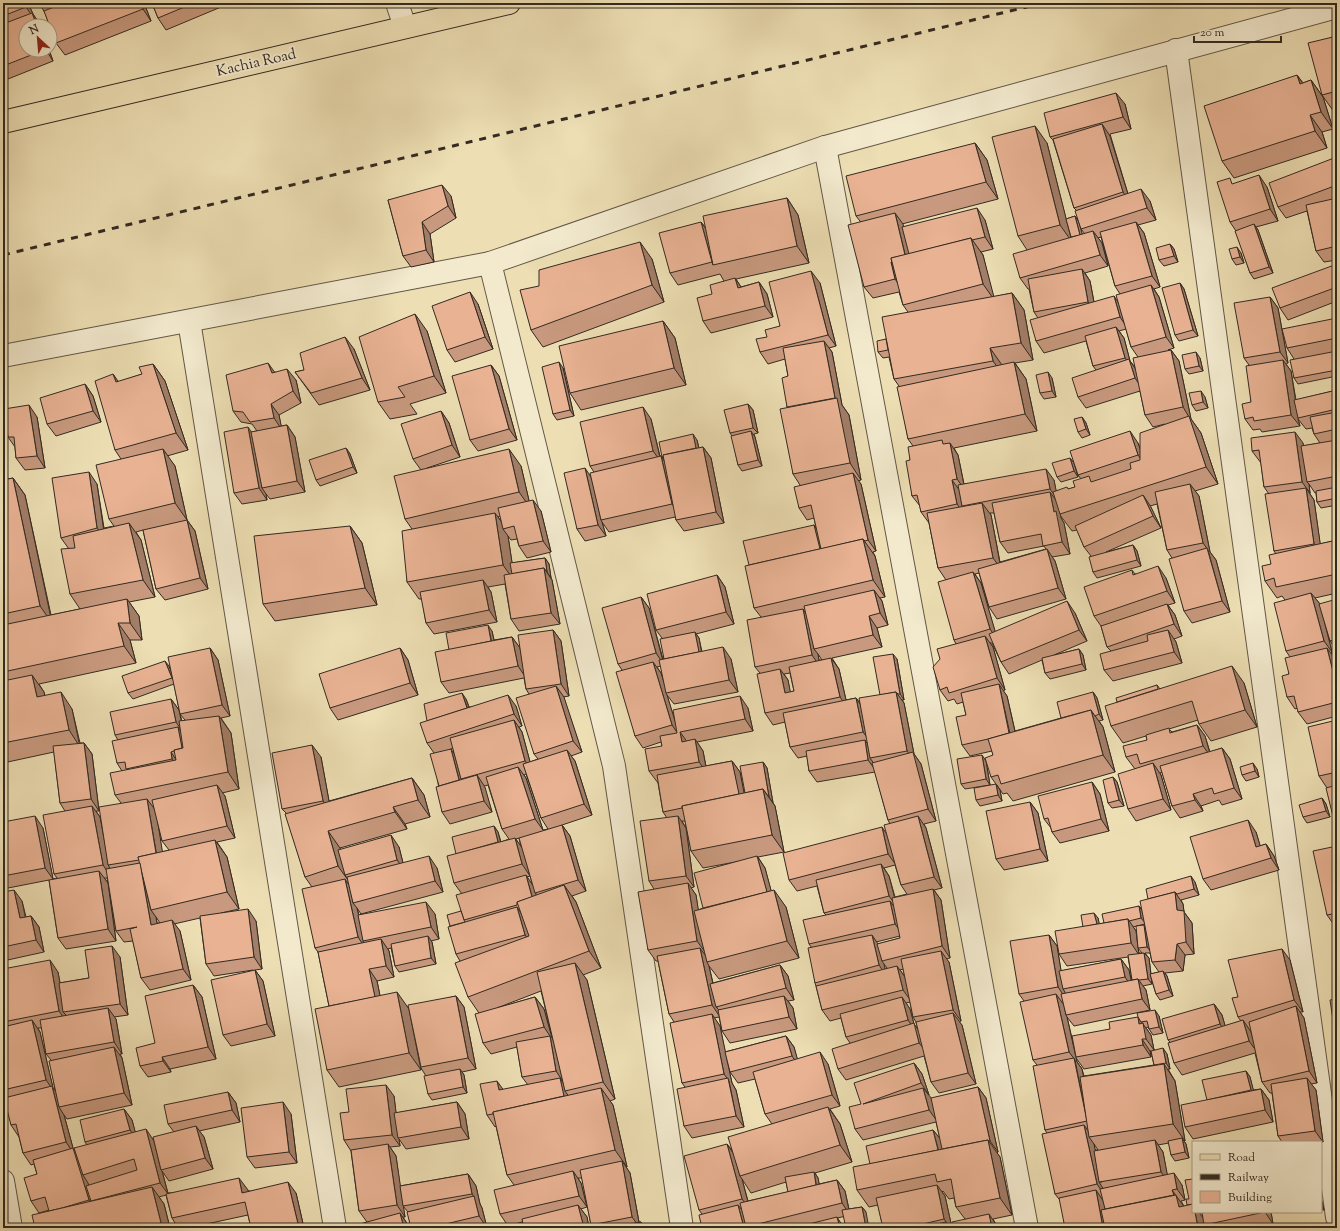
<svg xmlns="http://www.w3.org/2000/svg" width="1340" height="1231" viewBox="0 0 1340 1231" font-family="'Sorts Mill Goudy',serif">
<style>
.lines{fill:none;stroke-linecap:round;stroke-linejoin:round}
.minor-casing{stroke:#625746;stroke-width:24}
.primary-casing{stroke:#332a21;stroke-width:24}
.minor{stroke:#f3eace;stroke-width:22}
.primary{stroke:#eddeb3;stroke-width:22}
.rail{stroke:#332a21;stroke-width:3;stroke-dasharray:7 7;stroke-linecap:butt}
.wall{fill:#c8997e;stroke:#332a21;fill-rule:evenodd}
.shaded-wall{fill:#a27d67;stroke:#332a21}
.building{fill:#e8b293;stroke:#332a21}
.labels{text-anchor:middle;stroke-width:3.5;stroke-linejoin:round;paint-order:stroke}
.street-label{font-size:15px;fill:#332a21;stroke:#f3eace}
</style>
<rect width="100%" height="100%" fill="#eddeb3"/>
<filter id="stains"><feTurbulence type="fractalNoise" baseFrequency=".005" numOctaves="4"/><feColorMatrix values="0 0 0 0 .2 0 0 0 0 .09 0 0 0 0 .02 0 0 0 .5 -.17"/></filter>
<radialGradient id="worn" r=".72"><stop offset=".6" stop-color="#630" stop-opacity="0"/><stop offset="1" stop-color="#630" stop-opacity=".3"/></radialGradient>
<g class="lines">
<defs>
<g id="minor">
<path d="M397,3L405,27"/>
<path d="M1176,50L1337,1217"/>
<path d="M825,147L1027,1228"/>
<path d="M490,263L614,766L682,1228"/>
<path d="M189,321L335,1228"/>
<path d="M3,356L490,263L825,147L1337,7"/>
<path d="M3,1181L11,1228"/>
</g>
<path id="primary" d="M3,122L509,3"/>
</defs>
<!-- minor casing -->
<use href="#minor" class="minor-casing"/>
<!-- primary casing -->
<use href="#primary" class="primary-casing"/>
<!-- minor -->
<use href="#minor" class="minor"/>
<!-- primary -->
<use href="#primary" class="primary"/>
<!-- rail -->
<path class="rail" d="M3,255L1043,3"/>
</g>
<!-- wall -->
<g class="wall">
<path d="M3,3H28L33,14L40,24L26,50H49L53,61L3,81Z"/>
<path d="M39,3H144L151,21L65,55L56,43L45,13Z"/>
<path d="M152,3H219L221,7L166,30L158,18Z"/>
<path d="M1337,36V111L1334,112L1322,95Z"/>
<path d="M1297,75L1303,83L1311,80L1323,97L1333,129L1322,132L1327,148L1234,178L1222,161Z"/>
<path d="M1125,104L1131,129L1110,134L1128,194L1150,201L1156,220L1138,225L1144,233L1160,287L1154,289L1159,297L1174,348L1168,350H1171L1179,361L1191,419L1201,433L1218,484L1195,491L1199,496L1210,552L1216,560L1230,612L1192,623L1184,611L1172,558L1167,550L1157,504L1150,506L1161,528L1106,552L1133,545L1137,551L1141,566L1097,578L1093,572L1091,556L1084,547L1077,530L1072,531L1060,515L1061,518L1064,523L1070,554L1052,557L1055,561L1066,599L997,619L989,607L979,573L975,574L981,583L995,632L1075,613L1087,641L1054,655L1079,649L1083,655L1086,670L1050,679L1045,673L1042,660L1009,674L1001,662L992,643H990L993,647L1005,690L1003,691L1007,696L1015,731L1061,718L1093,692L1097,698L1103,720L1099,721L1103,727L1115,772L1013,801L1007,793L1003,794L991,777L993,755L992,751L970,756L962,745L966,715L963,702L957,704L954,699L948,701L940,690L956,644L954,640L946,580L938,568L929,523L921,512L920,506L912,496L910,460L913,446L908,439L899,386L894,379L889,357L883,358L878,352L886,339L908,312L903,305L899,292L873,298L864,287L860,221L856,216L975,143L987,160L998,199L902,224L903,227L985,220L993,249L981,252L983,255L993,297L1012,293L1024,310L1033,360L1015,363L1026,379L1037,431L954,448L958,455L964,484L1054,480L1056,491L1069,489L1075,487L1081,479L1078,475L1138,443L1140,448L1165,424L1153,427L1145,415L1140,391L1086,408L1078,397L1096,370L1093,366L1086,341L1044,353L1036,341L1038,318L1034,312L1029,289H1028L1020,278L1027,250L1018,236L1047,143L1066,219L1075,216L1079,222L1082,234H1085L1081,229L1076,210L1074,208L1053,140L1050,137ZM1101,237L1115,286L1120,294L1118,302H1094L1090,281L1085,273L1108,266L1102,243L1098,238ZM1126,329L1131,347L1138,357L1135,367L1130,361L1124,338L1119,331ZM990,513H994L1000,542L1008,553L1044,546L1046,549L1000,562L991,515Z"/>
<path d="M1334,158L1337,162V260L1324,262L1316,251L1307,211L1286,218L1278,207Z"/>
<path d="M1234,184L1267,187L1278,221L1256,227L1258,230L1273,273L1254,279L1250,273L1236,231L1230,222Z"/>
<path d="M451,196L456,218L430,234L434,262L411,267L403,256L388,200Z"/>
<path d="M787,198L798,215L809,263L736,279L741,287L759,282L767,294L773,317L711,333L703,321L724,281L720,274L678,285L670,273L701,222L705,227Z"/>
<path d="M1170,244L1174,249L1178,262L1164,266L1159,260Z"/>
<path d="M1241,253L1244,263L1236,265L1232,259Z"/>
<path d="M652,259L664,302L543,347L531,330L539,286Z"/>
<path d="M1337,264V301L1288,320L1280,308Z"/>
<path d="M820,283L836,346L829,348L832,352L842,405L849,415L861,480L858,481L861,484L876,551L873,552L875,556L885,597L880,598L882,601L888,625L877,628L882,647L832,658L839,669L846,700L856,698L861,704L880,695L897,659L904,700H902L904,703L914,754L921,764L936,821L924,824L926,828L942,888L934,890L941,900L950,958L946,959L949,962L961,1021L959,1022L962,1025L976,1084L939,1093L931,1082L924,1056L846,1080L838,1069L850,1043L846,1037L841,1018L830,1021L822,1010L816,986L815,983L812,948L809,944L826,915L824,913L817,886L797,891L789,880L887,835L890,824L888,820L875,772L817,782L809,771L807,756L798,758L790,747L785,722L773,725L765,713L760,673L755,667L761,617L754,608L749,565L814,525L816,528L814,518L807,520L799,508L800,485L793,474L787,407L788,376L785,359L768,364L760,352L767,337L780,326ZM818,654L822,660H819ZM790,673L794,691L790,692L788,680L784,674ZM895,865L901,885L907,894L895,897L889,876L884,868ZM900,936V938L878,944L876,942ZM884,964L887,968L885,969ZM903,969L905,977L900,970ZM910,1002L913,1017L916,1022L918,1030L914,1024L910,1009L906,1003Z"/>
<path d="M1180,283L1184,289L1198,336L1179,341L1175,335Z"/>
<path d="M1270,297L1278,308L1288,363L1286,364L1291,371L1296,400L1337,390V505L1321,508L1317,502L1316,493H1315L1309,484L1310,493V494L1314,500L1320,544L1337,540V593L1315,598L1320,604L1332,652L1331,653L1335,659L1337,666V716L1307,724L1298,712V708L1295,709L1287,697L1290,657L1286,651L1285,600L1282,596L1277,598L1265,581L1271,564L1276,554L1274,551L1269,494L1264,487L1261,463L1252,451L1303,443V446L1320,443L1314,434L1312,428L1306,429L1298,419L1300,426L1262,432L1260,429L1253,430L1245,419L1251,402L1249,365L1244,358Z"/>
<path d="M478,304L493,349L455,362L447,350Z"/>
<path d="M1337,318V376L1298,384L1294,378V359L1287,348Z"/>
<path d="M663,321L675,338L686,385L581,410L570,393Z"/>
<path d="M427,331L446,393L410,404L417,414L390,419L378,402Z"/>
<path d="M354,349L370,390L319,405L295,372L304,370Z"/>
<path d="M1200,358L1203,371L1189,374L1185,369Z"/>
<path d="M153,364L165,381L188,450L167,456L175,466L187,520L195,531L208,589L165,600L156,589L143,530L136,532L141,540L155,597L129,602L139,616L142,640H130L136,663L39,684L44,692L45,696L72,709L80,743H84L92,754L99,811H96L100,817L103,831L121,803L115,795L122,771L117,763L118,740L115,735L171,699L179,710L182,721L185,720L180,714L174,684L133,699L128,693L169,666L171,671L210,648L218,660L230,716L221,718L231,733L239,789L222,793L225,796L235,838L217,842L227,857L239,909L221,913L256,921L262,969L255,970L263,981L275,1036L231,1046L223,1035L253,970L214,976L206,964L200,918L174,924L180,931L191,980L150,990L141,978L133,941L124,942L116,931L107,878H104L108,883L116,941L66,949L58,938L49,880L3,889V822L43,828L53,879L57,878L54,874L65,811L60,803L54,752L3,763V480L13,478L25,495L51,615L80,609L70,594L69,549L61,538L97,484L104,528L114,526L109,519L121,459L115,450L113,374L118,382L142,374ZM156,817L162,841L169,850L162,852ZM156,917L160,923H157Z"/>
<path d="M491,365L499,376L517,440L478,451L470,440Z"/>
<path d="M563,368L574,416L557,420L553,414Z"/>
<path d="M275,372L296,380L301,403L279,415L281,426L287,425L295,437L305,492L270,499L266,494L267,500L242,504L234,493L251,432L257,431L252,424L241,422L233,411Z"/>
<path d="M1052,378L1056,397L1044,399L1040,393Z"/>
<path d="M85,384L93,396L101,422L56,436L47,424Z"/>
<path d="M1205,397L1208,408L1196,411L1192,405Z"/>
<path d="M748,404L753,410L758,433L754,434L755,437L762,466L742,471L738,465L732,436L730,433Z"/>
<path d="M441,411L449,423L460,457L427,468L521,466L529,501L541,511L551,552L527,558L519,546L517,539L511,540L508,536L512,563L545,558L549,564L551,578L552,580L560,624L519,631L511,619L505,584L488,587L491,592L497,622L434,634L426,623L422,599H419L407,582L412,529L405,519L421,470L413,459ZM500,516L502,522L498,517Z"/>
<path d="M37,417L45,468L25,470L16,458L15,447L8,437Z"/>
<path d="M1082,417L1086,423L1090,435L1082,438L1078,432Z"/>
<path d="M651,419L660,456H661L665,462L664,459L662,457L697,440L699,448L703,447L711,458L724,523L684,531L676,520L675,517L609,532L602,522L606,536L585,541L577,529L594,472L590,466Z"/>
<path d="M346,448L350,454L357,473L320,486L316,480Z"/>
<path d="M1070,458L1074,463L1078,477L1061,482L1057,477Z"/>
<path d="M350,526L362,543L377,605L275,621L263,604Z"/>
<path d="M1132,570L1135,574L1166,578L1175,603L1168,605L1175,615L1182,636L1174,639L1176,642L1182,663L1113,681L1104,670L1111,651L1107,647L1101,626L1094,616Z"/>
<path d="M717,575L725,587L734,624L696,634L699,638L702,652L731,659L738,692L674,704L667,695L674,719L748,708L753,731L697,742L703,751L706,766L732,761L740,772L744,793L763,762L767,768L773,803L775,806L784,852L758,857L765,868L771,891L786,907L799,958L719,979L709,966L713,983L780,965L788,976L794,1000L788,1001L793,1008L797,1029L730,1043L722,1031L719,1017L714,1018L720,1026L725,1052L786,1036L794,1047L797,1059L828,1064L840,1106L830,1109L840,1124L852,1162L815,1173L818,1178L819,1184L837,1180L845,1191L849,1209L862,1207L866,1212L837,1218L844,1228H702V1214L699,1210L727,1144L732,1150L772,1124L765,1114L755,1079L738,1083L730,1072L725,1052L732,1083L736,1090L744,1127L692,1138L684,1126L685,1087L682,1083L674,1022L669,1014L658,961H656L648,950L654,889L649,881L667,818L663,812L658,783L649,771L662,746L661,742L643,748L635,736L622,670L618,664L641,597L649,608L663,659H664L662,638L656,630ZM661,666L664,684L661,673L657,667ZM682,821H685L691,851L703,868L741,861L703,908L698,910L696,895L691,888L694,887L686,828ZM742,1179L751,1193L786,1182L788,1192L748,1201Z"/>
<path d="M1337,599V653V651L1330,641Z"/>
<path d="M553,630L561,641L569,696L563,697L582,752L571,756L575,761L592,815L562,825L570,836L586,891L572,896L576,902L601,968L583,975L587,980L615,1099L610,1101L613,1105L627,1167H626L630,1173L639,1222H641L645,1228H593L591,1225L582,1178H578L581,1183L587,1207L581,1209L587,1217L589,1228H524L522,1222L508,1226L500,1214L514,1185L507,1175L496,1126L495,1127L487,1115L503,1090L528,1085L522,1077L517,1047L491,1054L483,1043L479,1013L468,997L460,961L456,954L450,926L461,911L462,894L454,883L456,854L494,826L498,832L501,842L509,839L502,829L488,785L484,786L492,812L450,824L442,812L434,753L427,743V721L466,699L469,707L516,706L522,726L519,727L522,732L530,762L538,759L534,754L529,694L526,689L524,678L449,693L441,682L449,650L492,631L494,640L512,637L520,648ZM453,748L454,753L449,750ZM526,774L541,818L548,829L543,830L526,778L524,775ZM519,838L521,847L516,839ZM530,876L533,886L527,877ZM541,991L553,1040L552,1038L544,1009L535,997L497,1008Z"/>
<path d="M400,648L408,660L418,695L338,720L330,708Z"/>
<path d="M1244,683L1257,727L1211,741L1199,724L1198,720L1169,729L1172,732L1197,725L1205,736L1210,752L1222,748L1230,759L1242,799L1222,805L1219,800L1201,806L1203,811L1180,818L1172,806L1162,772L1160,773L1161,775L1171,810L1136,821L1128,809L1135,769L1126,757L1147,740L1146,736L1123,743L1111,726L1117,702L1157,685L1160,689Z"/>
<path d="M1337,720V833L1327,788L1319,776Z"/>
<path d="M321,757L329,801L412,778L424,795L430,817L405,824L407,829L340,848V850L399,847L403,863L437,868L443,892L361,914L357,908L359,915L435,914L439,939L431,941L432,942L436,964L399,972L395,966L391,948L388,949L389,951L394,977L377,981L380,996L409,1008L456,996L464,1007L476,1069L462,1072L464,1075L467,1093L432,1100L428,1094L426,1076L421,1068V1070L339,1087L327,1070L329,1006L318,952L315,948L312,887L305,877L286,813L282,809Z"/>
<path d="M986,761L990,785L965,789L961,784Z"/>
<path d="M1257,769L1259,777L1246,781L1242,775Z"/>
<path d="M1113,777L1117,782L1124,806L1112,808L1108,803Z"/>
<path d="M1092,782L1100,794L1109,831L1060,843L1052,832L1051,828L1044,819Z"/>
<path d="M996,784L1000,790L1002,801L980,806L976,800Z"/>
<path d="M1322,798L1326,804L1330,817L1307,823L1303,817Z"/>
<path d="M1030,802L1038,813L1048,861L1004,870L996,859Z"/>
<path d="M1256,832L1260,846L1266,844L1274,856L1279,870L1211,890L1203,879Z"/>
<path d="M1337,846V929L1327,915Z"/>
<path d="M1195,882L1199,895L1181,900L1183,904L1184,912L1192,923L1194,954L1185,955L1183,971L1165,973L1167,976L1173,996L1160,1000L1156,994L1151,978L1152,984L1143,986L1146,990L1150,1010L1074,1026L1067,1017L1074,1047L1110,1029L1159,1016L1163,1033L1153,1035L1149,1029L1148,1027L1146,1028L1151,1035L1154,1050L1167,1054L1170,1069H1168L1175,1081L1185,1141H1184L1186,1144L1189,1158L1175,1161L1171,1155L1169,1143L1158,1145L1163,1152L1167,1175L1182,1185L1185,1200L1181,1201L1184,1206L1193,1212H1271L1273,1224L1254,1228H1206L1059,1199L1055,1194L1047,1133L1045,1130L1037,1065L1033,1060L1024,1001L1019,994L1049,935L1057,946L1061,971L1121,959L1129,970L1131,980H1132L1128,957L1067,966L1059,954L1083,927L1098,918L1099,924L1104,923L1139,906L1142,910L1148,899ZM1145,924V926L1136,931L1133,927ZM1138,948L1142,953H1139ZM1145,953H1150L1152,962L1159,972L1151,974L1149,958ZM1150,1051H1151L1154,1065L1084,1076L1082,1069L1077,1062L1076,1058L1084,1069L1151,1057ZM1094,1144L1098,1150H1095Z"/>
<path d="M3,892L22,901L26,917L31,916L39,927L44,952L3,961Z"/>
<path d="M120,957L128,1015L114,1017L116,1019L122,1054H120L122,1058L132,1105L67,1119L64,1115L73,1148L75,1152L87,1145L85,1142L124,1109L132,1120L135,1132L153,1139L174,1132L168,1124L228,1092L236,1103L240,1122L199,1131L204,1137L213,1169L169,1181L162,1171L168,1193L248,1190V1191L296,1193L304,1228H251L248,1215L188,1228H178L172,1218L166,1195L159,1197L164,1204L170,1228H35L49,1211V1210L39,1213L31,1201L37,1174L34,1164L31,1165L23,1153L19,1137L11,1125L7,1097L3,1091V969L58,972L60,983L89,978ZM38,1028H42L46,1054L51,1060L55,1091L53,1088L40,1032Z"/>
<path d="M1290,960L1303,1012H1300L1304,1018L1317,1083L1311,1084L1316,1090L1323,1142H1282L1278,1136L1272,1093H1270L1262,1082L1255,1053L1182,1075L1174,1063L1170,1042L1168,1040L1214,1004L1222,1015L1225,1026L1241,1021L1238,1017V997Z"/>
<path d="M193,985L202,997L216,1059L170,1069L171,1072L148,1077L140,1066Z"/>
<path d="M914,1063L922,1074L929,1095H928L931,1099L978,1087L986,1098L998,1152L997,1153L1000,1157L1012,1215L993,1219L997,1226L965,1219L956,1207L954,1198L949,1199L943,1191L942,1192L945,1196L952,1228H883L878,1205L869,1207L857,1190L870,1164L933,1130L940,1139L936,1122L863,1140L855,1129L861,1104Z"/>
<path d="M1246,1071L1250,1077L1253,1090L1261,1089L1269,1100L1273,1122L1193,1139L1185,1127L1207,1100Z"/>
<path d="M394,1096L396,1113L457,1102L465,1114L469,1139L406,1149L399,1139L400,1146L390,1147L396,1156L400,1186L468,1174L476,1186L480,1204L482,1208L487,1228H411L408,1212L403,1206L402,1201L405,1217H403L408,1225L409,1228H357L367,1222L359,1211L351,1151L344,1140L349,1112Z"/>
<path d="M291,1114L297,1163L255,1168L247,1157Z"/>
<path d="M1321,1198L1324,1210H1321Z"/>
</g>
<!-- shaded-wall -->
<g class="shaded-wall">
<path d="M25,3H28L33,14L40,26H37L33,17L26,7Z"/>
<path d="M141,3H144L151,21L143,9Z"/>
<path d="M46,50H49L53,61Z"/>
<path d="M1297,75L1309,92L1300,84Z"/>
<path d="M1311,80L1323,97L1333,129L1321,112Z"/>
<path d="M1116,93L1125,104L1131,129L1123,117Z"/>
<path d="M1310,115L1322,132L1327,148L1315,131Z"/>
<path d="M1102,124L1110,136L1131,204L1123,192Z"/>
<path d="M1035,126L1047,143L1072,242L1060,225Z"/>
<path d="M975,143L987,160L998,199L986,182Z"/>
<path d="M1259,175L1267,187L1278,221L1270,209Z"/>
<path d="M442,185L451,196L456,218L448,206Z"/>
<path d="M1141,189L1150,201L1156,220L1147,208Z"/>
<path d="M787,198L798,215L809,263L797,246Z"/>
<path d="M977,208L985,220L993,249L985,237Z"/>
<path d="M895,213L903,224L911,256L906,258Z"/>
<path d="M1075,216L1079,222L1085,244L1081,239Z"/>
<path d="M422,222L430,234L434,262L426,250Z"/>
<path d="M701,222L709,233L713,265L712,262Z"/>
<path d="M1136,222L1144,233L1160,287L1152,276Z"/>
<path d="M1254,224L1258,230L1273,273L1269,267Z"/>
<path d="M1093,231L1102,243L1108,266L1100,255Z"/>
<path d="M971,238L983,255L995,301L983,284Z"/>
<path d="M640,242L652,259L664,302L652,285Z"/>
<path d="M1170,244L1174,249L1178,262L1174,256Z"/>
<path d="M1237,247L1241,253L1244,263L1240,257Z"/>
<path d="M891,262L899,274L903,291L895,279Z"/>
<path d="M1082,269L1090,281L1096,313L1088,302Z"/>
<path d="M811,271L820,283L836,346L828,335Z"/>
<path d="M735,278L743,290L738,288Z"/>
<path d="M759,282L767,294L773,317L765,306Z"/>
<path d="M1180,283L1184,289L1198,336L1193,330Z"/>
<path d="M1151,285L1159,297L1174,348L1166,337Z"/>
<path d="M470,292L478,304L493,349L485,337Z"/>
<path d="M1012,293L1024,310L1033,360L1021,343Z"/>
<path d="M1114,296L1122,308L1128,329L1120,317Z"/>
<path d="M1270,297L1278,308L1288,363L1280,352Z"/>
<path d="M415,314L427,331L446,393L434,376Z"/>
<path d="M663,321L675,338L686,385L674,368Z"/>
<path d="M1116,327L1124,338L1130,361L1137,371L1143,390L1135,378L1132,368L1125,358Z"/>
<path d="M345,337L354,349L370,390L362,378Z"/>
<path d="M824,341L832,352L842,405L849,415L861,480L850,463L835,398Z"/>
<path d="M990,348L1002,365L1005,378L993,361Z"/>
<path d="M1171,350L1179,361L1191,419L1201,433L1218,484L1206,467L1189,417L1183,407Z"/>
<path d="M1196,352L1200,358L1203,371L1199,366Z"/>
<path d="M1283,360L1291,371L1298,417V419L1300,426L1291,415Z"/>
<path d="M559,362L563,368L574,416L570,410Z"/>
<path d="M1014,362L1026,379L1037,431L1025,414Z"/>
<path d="M268,363L276,374L272,373Z"/>
<path d="M153,364L165,381L188,450L176,433Z"/>
<path d="M491,365L499,376L517,440L509,429Z"/>
<path d="M287,369L296,380L301,403L293,391Z"/>
<path d="M1048,372L1052,378L1056,397L1052,391Z"/>
<path d="M113,374L125,391L116,382Z"/>
<path d="M85,384L93,396L101,422L93,411Z"/>
<path d="M1201,391L1205,397L1208,408L1203,402Z"/>
<path d="M271,404L279,415L282,430L274,418Z"/>
<path d="M748,404L753,410L758,433L753,428Z"/>
<path d="M29,405L37,417L45,468L37,456Z"/>
<path d="M643,407L651,419L661,462L653,451Z"/>
<path d="M441,411L449,423L460,457L452,445Z"/>
<path d="M1082,417L1086,423L1090,435L1086,429Z"/>
<path d="M287,425L295,437L305,492L297,481Z"/>
<path d="M248,427L256,439L262,488L266,494L267,500L259,488Z"/>
<path d="M751,431L755,437L762,466L758,460Z"/>
<path d="M1130,431L1138,443L1146,466L1138,455Z"/>
<path d="M1295,432L1303,443L1309,481L1307,482L1309,484L1310,493L1302,482Z"/>
<path d="M693,434L697,440L700,454L696,449Z"/>
<path d="M950,443L958,455L965,490L957,479Z"/>
<path d="M703,447L711,458L724,523L716,512Z"/>
<path d="M346,448L350,454L357,473L353,467Z"/>
<path d="M163,449L175,466L187,520L175,503Z"/>
<path d="M509,449L521,466L531,509L519,492Z"/>
<path d="M661,456L669,468L680,515L672,504Z"/>
<path d="M1070,458L1074,463L1078,477L1074,471Z"/>
<path d="M585,468L593,480L601,520L602,522L606,536L598,525Z"/>
<path d="M1046,469L1054,480L1058,500L1050,489Z"/>
<path d="M89,472L97,484L105,539L97,528Z"/>
<path d="M853,473L861,484L876,551L868,540Z"/>
<path d="M13,478L25,495L52,623L40,606Z"/>
<path d="M952,480L960,491L962,506L963,508L965,516L957,504Z"/>
<path d="M1190,484L1199,496L1210,552L1216,560L1230,612L1222,601L1208,550L1203,543Z"/>
<path d="M1306,488L1314,500L1322,556L1314,544Z"/>
<path d="M1050,492L1058,503L1061,518L1064,523L1070,554L1062,542L1054,512Z"/>
<path d="M1143,495L1151,507L1161,528L1153,516Z"/>
<path d="M533,500L541,511L551,552L543,541Z"/>
<path d="M982,503L991,515L1001,569L993,558Z"/>
<path d="M495,513L506,528L503,529L508,536L515,582L503,565Z"/>
<path d="M187,520L195,531L208,589L200,578Z"/>
<path d="M129,523L141,540L155,597L143,580Z"/>
<path d="M814,525L822,537L820,551Z"/>
<path d="M350,526L362,543L377,605L365,588Z"/>
<path d="M863,539L875,556L885,597L873,580Z"/>
<path d="M1133,545L1137,551L1141,566L1137,560Z"/>
<path d="M1047,549L1055,561L1066,599L1058,588Z"/>
<path d="M545,558L549,564L551,578L547,572Z"/>
<path d="M1158,566L1166,578L1175,603L1167,591Z"/>
<path d="M544,568L552,580L560,624L551,613Z"/>
<path d="M973,572L981,583L998,641L990,629Z"/>
<path d="M717,575L725,587L734,624L726,612Z"/>
<path d="M483,580L491,592L497,622L489,610Z"/>
<path d="M874,590L882,601L888,625L880,613Z"/>
<path d="M1311,593L1320,604L1332,652L1324,641Z"/>
<path d="M641,597L649,608L664,665L656,653Z"/>
<path d="M127,599L139,616L142,640L130,623Z"/>
<path d="M1067,601L1075,613L1087,641L1079,630Z"/>
<path d="M1167,604L1175,615L1182,636L1174,624Z"/>
<path d="M803,609L811,621L814,649L818,654L820,667L812,655Z"/>
<path d="M869,616L877,628L882,647L873,635Z"/>
<path d="M118,623L130,640L136,663L124,646Z"/>
<path d="M488,625L492,631L496,650L492,644Z"/>
<path d="M553,630L561,641L569,696L561,684Z"/>
<path d="M1168,630L1176,642L1182,663L1174,652Z"/>
<path d="M695,632L699,638L703,660L699,654Z"/>
<path d="M985,636L993,647L1005,690L997,678Z"/>
<path d="M512,637L520,648L526,678L518,666Z"/>
<path d="M723,647L731,659L738,692L729,680Z"/>
<path d="M210,648L218,660L230,716L222,705Z"/>
<path d="M400,648L408,660L418,695L410,683Z"/>
<path d="M1327,648L1335,659L1337,666V687Z"/>
<path d="M1079,649L1083,655L1086,670L1082,664Z"/>
<path d="M893,654L897,659L904,700L900,694Z"/>
<path d="M831,658L839,669L848,709L840,697Z"/>
<path d="M165,661L169,666L176,684L172,678Z"/>
<path d="M653,662L661,673L667,692L666,693L667,695L680,737L672,725Z"/>
<path d="M1232,666L1244,683L1257,727L1245,710Z"/>
<path d="M780,669L788,680L793,705L785,693Z"/>
<path d="M32,675L44,692L49,714L37,697Z"/>
<path d="M999,684L1007,696L1018,745L1010,734Z"/>
<path d="M556,686L564,697L582,752L573,741Z"/>
<path d="M61,692L72,709L80,747L69,730Z"/>
<path d="M896,692L904,703L914,754L921,764L936,821L928,809L915,762L907,751Z"/>
<path d="M1093,692L1097,698L1103,720L1099,714Z"/>
<path d="M462,693L466,699L473,718L469,712Z"/>
<path d="M508,695L516,706L522,726L514,714Z"/>
<path d="M740,696L748,708L753,731L745,719Z"/>
<path d="M856,698L864,710L871,743L863,732Z"/>
<path d="M171,699L179,710L184,734L176,722Z"/>
<path d="M1091,710L1103,727L1115,772L1103,755Z"/>
<path d="M219,716L231,733L239,789L228,772Z"/>
<path d="M514,720L522,732L533,773L525,761Z"/>
<path d="M1197,725L1205,736L1211,757L1203,746Z"/>
<path d="M178,727L186,739L182,750Z"/>
<path d="M680,732L688,743L682,742Z"/>
<path d="M695,739L703,751L707,773L699,762Z"/>
<path d="M865,740L873,752L870,758L875,765L876,771L868,760Z"/>
<path d="M84,743L92,754L99,811L91,799Z"/>
<path d="M312,745L321,757L331,812L323,801Z"/>
<path d="M1222,748L1230,759L1242,799L1234,788Z"/>
<path d="M451,749L455,755L464,789L460,783Z"/>
<path d="M567,750L575,761L592,815L584,804Z"/>
<path d="M171,752L179,764L180,771L172,759Z"/>
<path d="M982,755L986,761L990,785L986,779Z"/>
<path d="M732,761L740,772L747,808L739,797Z"/>
<path d="M763,762L767,768L773,803L769,797Z"/>
<path d="M1153,763L1161,775L1171,810L1163,799Z"/>
<path d="M1253,763L1257,769L1259,777L1255,771Z"/>
<path d="M518,767L526,778L543,830L535,819Z"/>
<path d="M477,775L485,787L492,812L484,801Z"/>
<path d="M1113,777L1117,782L1124,806L1119,800Z"/>
<path d="M412,778L424,795L430,817L418,800Z"/>
<path d="M1092,782L1100,794L1109,831L1101,819Z"/>
<path d="M996,784L1000,790L1002,801L998,795Z"/>
<path d="M217,785L225,796L235,838L227,826Z"/>
<path d="M763,789L775,806L784,852L772,835Z"/>
<path d="M1193,794L1201,806L1203,811L1195,800Z"/>
<path d="M1322,798L1326,804L1330,817L1326,811Z"/>
<path d="M147,799L156,811L165,868L157,857Z"/>
<path d="M1030,802L1038,813L1048,861L1040,849Z"/>
<path d="M92,806L100,817L109,864L108,865L109,866L111,877L103,865Z"/>
<path d="M393,807L405,824L407,829L395,812Z"/>
<path d="M35,816L43,828L53,879L45,868Z"/>
<path d="M678,816L686,828L694,887L686,876Z"/>
<path d="M918,816L926,828L942,888L934,877Z"/>
<path d="M1248,820L1256,832L1264,858L1256,847Z"/>
<path d="M562,825L570,836L586,891L578,880Z"/>
<path d="M494,826L498,832L503,852L499,846Z"/>
<path d="M882,827L890,839L896,865L888,854Z"/>
<path d="M328,831L340,848L347,874L345,875L349,881L350,883L338,866Z"/>
<path d="M391,835L399,847L405,871L397,860Z"/>
<path d="M515,838L523,849L530,876L522,864Z"/>
<path d="M215,840L227,857L239,909L227,892Z"/>
<path d="M1266,844L1274,856L1279,870L1271,858Z"/>
<path d="M429,856L437,868L443,892L435,881Z"/>
<path d="M757,856L765,868L775,905L767,893Z"/>
<path d="M140,863L151,910L156,917L159,936L151,925Z"/>
<path d="M881,864L889,876L897,907L889,896Z"/>
<path d="M99,871L108,883L116,941L108,929Z"/>
<path d="M526,875L534,887L541,912L533,900Z"/>
<path d="M1191,876L1195,882L1199,895L1194,889Z"/>
<path d="M345,879L353,891V903L357,908L364,940L363,941L365,945L366,949L358,937Z"/>
<path d="M688,883L696,895L705,952L697,941Z"/>
<path d="M564,885L576,902L601,968L589,951Z"/>
<path d="M933,889L941,900L950,958L942,946Z"/>
<path d="M14,890L22,901L28,930L20,918Z"/>
<path d="M774,890L786,907L799,958L787,941Z"/>
<path d="M1175,892L1183,904L1184,912L1192,923L1194,954L1186,942L1177,910Z"/>
<path d="M890,901L898,912L903,935L895,924Z"/>
<path d="M426,902L435,914L439,939L431,927Z"/>
<path d="M1139,906L1143,912L1146,924L1141,918Z"/>
<path d="M517,907L525,919L533,947L525,935Z"/>
<path d="M248,909L256,921L262,969L254,957Z"/>
<path d="M1094,913L1098,918L1101,931L1097,925Z"/>
<path d="M31,916L39,927L44,952L36,940Z"/>
<path d="M1128,919L1136,931L1139,955L1131,943Z"/>
<path d="M172,920L180,931L191,980L183,969Z"/>
<path d="M1144,925L1148,931L1151,952L1147,947Z"/>
<path d="M872,935L880,947L882,961L884,964L887,977L879,965Z"/>
<path d="M1049,935L1057,946L1064,989H1063L1065,992L1066,999L1058,987Z"/>
<path d="M428,936L432,942L436,964L431,958Z"/>
<path d="M381,939L389,951L394,977L386,966Z"/>
<path d="M1177,944L1185,955L1183,971L1175,960Z"/>
<path d="M112,946L120,957L128,1015L120,1004Z"/>
<path d="M700,948L708,959L707,962L709,966L718,1007H716L719,1010L720,1017L712,1005Z"/>
<path d="M1282,949L1290,960L1303,1012L1294,1000Z"/>
<path d="M941,951L949,962L961,1021L953,1010Z"/>
<path d="M1144,953L1149,958L1152,984L1148,979Z"/>
<path d="M1121,959L1129,970L1133,989L1125,977Z"/>
<path d="M50,960L58,972L65,1011L63,1012L66,1015L67,1023L59,1011Z"/>
<path d="M575,963L587,980L615,1099L603,1082Z"/>
<path d="M780,965L788,976L794,1000L786,988Z"/>
<path d="M897,966L905,977L911,1001L903,990Z"/>
<path d="M369,969L377,981L383,1010L375,999Z"/>
<path d="M255,970L263,981L275,1036L267,1024Z"/>
<path d="M1163,971L1167,976L1173,996L1169,990Z"/>
<path d="M1138,979L1146,990L1150,1010L1142,999Z"/>
<path d="M193,985L202,997L216,1059L208,1047Z"/>
<path d="M397,992L409,1009L421,1070L409,1053Z"/>
<path d="M1056,994L1064,1005L1066,1015L1067,1017L1077,1062L1082,1069L1095,1133L1087,1121L1075,1060L1069,1052Z"/>
<path d="M456,996L464,1007L476,1069L468,1058Z"/>
<path d="M784,996L793,1008L797,1029L789,1017Z"/>
<path d="M535,997L544,1009L552,1038L558,1048L564,1083L556,1071L550,1036L544,1027Z"/>
<path d="M902,997L910,1009L914,1024L922,1035L928,1054L919,1043L916,1032L908,1020Z"/>
<path d="M1214,1004L1222,1015L1228,1036L1220,1024Z"/>
<path d="M1296,1006L1304,1018L1317,1083L1309,1071Z"/>
<path d="M108,1008L116,1019L122,1054L114,1042Z"/>
<path d="M1155,1010L1159,1016L1163,1033L1159,1027Z"/>
<path d="M953,1013L962,1025L976,1084L968,1073Z"/>
<path d="M712,1014L720,1026L732,1083L736,1090L744,1127L736,1116L729,1081L724,1074Z"/>
<path d="M1138,1017L1151,1035L1154,1050L1146,1039L1139,1024Z"/>
<path d="M32,1020L40,1032L53,1088L60,1097L59,1107L64,1115L73,1148L81,1160L83,1175L88,1183L93,1200L91,1201L96,1208L97,1211L89,1200L74,1154L66,1142L53,1090L46,1080Z"/>
<path d="M1243,1020L1251,1032L1257,1052L1249,1041Z"/>
<path d="M786,1036L794,1047L800,1068L792,1056Z"/>
<path d="M1142,1039L1150,1051L1151,1057L1143,1045Z"/>
<path d="M114,1047L122,1058L132,1105L124,1093Z"/>
<path d="M1163,1048L1167,1054L1170,1069L1166,1063Z"/>
<path d="M820,1052L828,1064L840,1106L832,1095Z"/>
<path d="M162,1057L170,1069L171,1072L163,1061Z"/>
<path d="M914,1063L922,1074L929,1095L921,1083Z"/>
<path d="M1164,1064L1175,1081L1185,1141L1173,1124Z"/>
<path d="M460,1069L464,1075L467,1093L463,1087Z"/>
<path d="M1246,1071L1250,1077L1255,1096L1251,1090Z"/>
<path d="M560,1078L568,1090L565,1091L570,1098L564,1100Z"/>
<path d="M1307,1078L1316,1090L1323,1142L1315,1131Z"/>
<path d="M497,1081L505,1092L499,1090Z"/>
<path d="M386,1085L394,1096L399,1137L398,1138L399,1139L400,1146L392,1135Z"/>
<path d="M978,1087L986,1098L998,1152L990,1141Z"/>
<path d="M601,1088L613,1105L627,1167L615,1150Z"/>
<path d="M923,1088L932,1099L937,1121L929,1110Z"/>
<path d="M1261,1089L1269,1100L1273,1122L1265,1110Z"/>
<path d="M228,1092L236,1103L240,1122L232,1110Z"/>
<path d="M283,1102L291,1114L297,1163L289,1152Z"/>
<path d="M457,1102L465,1114L469,1139L461,1127Z"/>
<path d="M828,1107L840,1124L852,1162L840,1145Z"/>
<path d="M124,1109L132,1120L138,1142L130,1130Z"/>
<path d="M1084,1125L1092,1136L1089,1137L1094,1144L1102,1182H1099L1104,1190L1105,1196L1097,1184Z"/>
<path d="M196,1126L204,1137L213,1169L205,1158Z"/>
<path d="M146,1129L154,1141L161,1170L162,1171L168,1194L160,1183Z"/>
<path d="M933,1130L942,1141L944,1151L939,1152Z"/>
<path d="M1182,1138L1186,1144L1189,1158L1185,1152Z"/>
<path d="M988,1140L1000,1157L1012,1215L1000,1198Z"/>
<path d="M1155,1140L1163,1152L1169,1183L1161,1172Z"/>
<path d="M388,1144L396,1156L405,1217L397,1205Z"/>
<path d="M727,1144L735,1156L740,1176L742,1179L750,1210L742,1199Z"/>
<path d="M622,1161L630,1173L640,1228L632,1217Z"/>
<path d="M573,1171L581,1183L587,1207L579,1196Z"/>
<path d="M814,1172L818,1178L821,1194L817,1189Z"/>
<path d="M1174,1173L1182,1185L1185,1200L1177,1189Z"/>
<path d="M468,1174L476,1186L480,1204L482,1208L487,1228L479,1216L474,1197L472,1194Z"/>
<path d="M239,1178L248,1190L251,1204L242,1193Z"/>
<path d="M837,1180L845,1191L850,1215L842,1203Z"/>
<path d="M288,1182L296,1193L304,1228H299Z"/>
<path d="M937,1185L945,1196L952,1228H950L944,1219Z"/>
<path d="M152,1187L164,1204L170,1228H164L161,1223Z"/>
<path d="M1096,1190L1104,1202L1109,1228H1103Z"/>
<path d="M1172,1190L1188,1212L1179,1207L1174,1196Z"/>
<path d="M1321,1198L1324,1210L1321,1206Z"/>
<path d="M578,1205L587,1217L589,1228H584Z"/>
<path d="M738,1205L747,1216L746,1227V1228H744Z"/>
<path d="M862,1207L866,1212L869,1228H866Z"/>
<path d="M1195,1212H1199L1205,1221L1204,1225L1206,1228H1198Z"/>
<path d="M1265,1212H1271L1273,1224Z"/>
<path d="M400,1213L408,1225L409,1228H404Z"/>
<path d="M989,1214L997,1226L998,1228H992Z"/>
<path d="M837,1217L844,1228H840Z"/>
<path d="M641,1222L645,1228H641Z"/>
<path d="M946,1222L950,1228H948Z"/>
</g>
<!-- building -->
<g class="building">
<path d="M3,3H25L26,7L3,16Z"/>
<path d="M39,3H47L40,6Z"/>
<path d="M64,3H141L143,9L56,43L44,11Z"/>
<path d="M152,3H194L158,18Z"/>
<path d="M32,13L37,26H26V50H44L3,66V24Z"/>
<path d="M1337,36V91L1322,95L1308,43Z"/>
<path d="M1297,75L1300,84L1311,80L1321,112L1310,115L1315,131L1222,161L1204,106Z"/>
<path d="M1116,93L1123,117L1050,137L1044,113Z"/>
<path d="M1102,124L1123,192L1074,208L1053,139Z"/>
<path d="M1035,126L1060,225L1018,236L992,137Z"/>
<path d="M975,143L986,182L856,216L846,176Z"/>
<path d="M1334,158L1337,166V185L1278,207L1269,183Z"/>
<path d="M1259,175L1270,209L1230,222L1217,182L1230,178L1232,184Z"/>
<path d="M442,185L448,206L422,222L426,250L403,256L388,200Z"/>
<path d="M1141,189L1147,208L1081,229L1075,211Z"/>
<path d="M787,198L797,246L713,265L703,216Z"/>
<path d="M1337,198V246L1316,251L1306,205Z"/>
<path d="M977,208L985,237L972,240L971,238L909,254L902,227Z"/>
<path d="M895,213L905,255L891,258L892,262H891L895,279L864,287L848,225Z"/>
<path d="M1075,216L1080,235L1071,237L1066,219Z"/>
<path d="M701,222L712,262L670,273L659,233Z"/>
<path d="M1136,222L1152,276L1115,286L1100,232Z"/>
<path d="M1254,224L1269,267L1250,273L1235,231Z"/>
<path d="M1093,231L1100,255L1020,278L1013,254Z"/>
<path d="M971,238L983,284L903,305L891,258Z"/>
<path d="M640,242L652,285L531,330L520,290L539,286V270Z"/>
<path d="M1170,244L1174,256L1159,260L1156,248Z"/>
<path d="M1237,247L1240,257L1232,259L1229,249Z"/>
<path d="M1337,264V287L1280,308L1272,288Z"/>
<path d="M1082,269L1088,302L1034,312L1028,279Z"/>
<path d="M811,271L828,335L760,352L756,339L767,337L765,330L780,326L769,282Z"/>
<path d="M735,278L738,288L759,282L765,306L703,321L697,298L712,294L710,285Z"/>
<path d="M1180,283L1193,330L1175,335L1162,288Z"/>
<path d="M1151,285L1166,337L1131,347L1116,295Z"/>
<path d="M470,292L485,337L447,350L432,306Z"/>
<path d="M1012,293L1021,343L990,348L993,361L894,379L882,317Z"/>
<path d="M1114,296L1120,317L1036,341L1030,320Z"/>
<path d="M1270,297L1280,352L1244,358L1234,303Z"/>
<path d="M415,314L434,376L398,387L405,397L378,402L359,337Z"/>
<path d="M1337,318V338L1287,348L1282,329Z"/>
<path d="M663,321L674,368L570,393L559,346Z"/>
<path d="M1116,327L1125,358L1093,366L1085,336Z"/>
<path d="M345,337L362,378L311,393L295,372L304,370L300,353Z"/>
<path d="M886,339L888,350L878,352L877,341Z"/>
<path d="M824,341L835,398L787,407L782,378L788,376L783,348Z"/>
<path d="M1171,350L1183,407L1145,415L1133,358Z"/>
<path d="M1337,351V370L1294,378L1290,360Z"/>
<path d="M1196,352L1199,366L1185,369L1182,355Z"/>
<path d="M1129,359L1135,378L1078,397L1072,378Z"/>
<path d="M1283,360L1291,415L1254,421L1253,417L1245,419L1242,404L1251,402L1246,366Z"/>
<path d="M559,362L570,410L553,414L542,367Z"/>
<path d="M1014,362L1025,414L908,439L897,387Z"/>
<path d="M268,363L272,373L287,369L293,391L271,404L274,418L250,422L243,412L233,411L226,375Z"/>
<path d="M153,364L176,433L115,450L95,381L113,374L116,382L142,374L139,367Z"/>
<path d="M491,365L509,429L470,440L452,376Z"/>
<path d="M1048,372L1052,391L1040,393L1036,375Z"/>
<path d="M85,384L93,411L47,424L40,398Z"/>
<path d="M1337,390V409L1298,418L1294,400Z"/>
<path d="M1201,391L1203,402L1192,405L1189,393Z"/>
<path d="M837,398L850,463L793,474L780,409Z"/>
<path d="M748,404L753,428L730,433L724,410Z"/>
<path d="M29,405L37,456L16,458L14,437H8L4,409Z"/>
<path d="M643,407L653,451L590,466L580,422Z"/>
<path d="M441,411L452,445L413,459L401,424Z"/>
<path d="M1337,412V429L1314,434L1310,417Z"/>
<path d="M1189,416L1206,467L1060,514L1053,492L1067,487L1068,489L1075,487L1073,481L1089,476L1091,482L1131,469L1130,463L1140,460V433Z"/>
<path d="M1082,417L1086,429L1078,432L1074,419Z"/>
<path d="M287,425L297,481L262,488L251,432Z"/>
<path d="M248,427L259,488L234,493L224,432Z"/>
<path d="M751,431L758,460L738,465L731,436Z"/>
<path d="M1130,431L1138,455L1078,475L1070,451Z"/>
<path d="M1295,432L1302,482L1264,487L1259,450L1252,451L1251,438Z"/>
<path d="M693,434L696,448L663,455L664,456L662,457L659,442Z"/>
<path d="M942,440L943,444L950,443L957,479L952,480L957,504L921,512L917,495L912,496L906,461L910,460L908,447Z"/>
<path d="M1337,440V476L1307,482L1301,446Z"/>
<path d="M703,447L716,512L676,520L663,455Z"/>
<path d="M346,448L353,467L316,480L309,460Z"/>
<path d="M163,449L175,503L109,519L96,465Z"/>
<path d="M509,449L519,492L405,519L394,476Z"/>
<path d="M661,456L672,504L601,520L590,473Z"/>
<path d="M1070,458L1074,471L1057,477L1052,463Z"/>
<path d="M585,468L598,525L577,529L564,473Z"/>
<path d="M1046,469L1050,489L962,506L958,485Z"/>
<path d="M89,472L97,528L61,538L52,478Z"/>
<path d="M853,473L868,540L865,541L863,539L821,549L811,505L799,508L794,487Z"/>
<path d="M13,478L40,606L3,614V480Z"/>
<path d="M1190,484L1203,543L1167,550L1155,492Z"/>
<path d="M1337,487V498L1317,502L1316,491Z"/>
<path d="M1306,488L1314,544L1274,551L1265,494Z"/>
<path d="M1050,492L1054,512L1056,511L1062,542L1043,546L1041,534L1000,542L992,503Z"/>
<path d="M1143,495L1153,516L1084,547L1075,526Z"/>
<path d="M533,500L543,541L519,546L514,526L503,529L498,508Z"/>
<path d="M982,503L993,558L938,568L927,513Z"/>
<path d="M495,513L503,565L407,582L402,531Z"/>
<path d="M187,520L200,578L156,589L143,530Z"/>
<path d="M129,523L143,580L70,594L61,549L75,548L73,536Z"/>
<path d="M814,525L820,549L749,565L743,541Z"/>
<path d="M350,526L365,588L263,604L254,536Z"/>
<path d="M863,539L873,580L754,608L745,566Z"/>
<path d="M1337,540V574L1276,587L1274,578L1265,581L1262,566L1271,564L1269,555Z"/>
<path d="M1133,545L1137,560L1093,572L1089,557Z"/>
<path d="M1207,548L1222,601L1184,611L1169,559Z"/>
<path d="M1047,549L1058,588L989,607L978,569Z"/>
<path d="M545,558L547,572L544,568L512,574L510,563Z"/>
<path d="M1158,566L1167,591L1094,616L1084,587L1132,570L1133,575Z"/>
<path d="M544,568L551,613L511,619L504,575Z"/>
<path d="M973,572L990,629L954,640L938,582Z"/>
<path d="M717,575L726,612L656,630L647,594Z"/>
<path d="M483,580L489,610L426,623L420,592Z"/>
<path d="M874,590L880,613L869,616L873,635L814,649L804,606Z"/>
<path d="M1311,593L1324,641L1286,651L1274,603Z"/>
<path d="M641,597L656,653L618,664L602,608Z"/>
<path d="M127,599L130,623H118L124,646L3,672V625Z"/>
<path d="M1337,599V639L1330,641L1319,604Z"/>
<path d="M1067,601L1079,630L1001,662L989,634Z"/>
<path d="M1167,604L1174,624L1107,647L1101,626Z"/>
<path d="M803,609L812,655L755,667L747,620Z"/>
<path d="M488,625L491,641L449,650L446,633Z"/>
<path d="M553,630L561,684L526,689L518,635Z"/>
<path d="M1168,630L1174,652L1104,670L1100,654L1148,641L1147,635Z"/>
<path d="M695,632L699,652L664,659L660,639Z"/>
<path d="M985,636L997,678L949,693L947,687L940,690L933,667L940,659L937,649Z"/>
<path d="M512,637L518,666L441,682L435,652Z"/>
<path d="M1337,641V653L1334,642Z"/>
<path d="M723,647L729,680L666,693L659,660Z"/>
<path d="M210,648L222,705L180,714L168,657Z"/>
<path d="M400,648L410,683L330,708L319,674Z"/>
<path d="M1327,648L1337,687V702L1298,712L1294,696L1287,697L1282,676L1289,674L1285,658Z"/>
<path d="M1079,649L1082,664L1045,673L1042,658Z"/>
<path d="M893,654L900,694H898L896,692L880,695L873,657Z"/>
<path d="M831,658L840,697L765,713L757,674L780,669L785,693L794,691L789,667Z"/>
<path d="M165,661L172,678L128,693L122,676Z"/>
<path d="M653,662L672,725L635,736L616,672Z"/>
<path d="M1232,666L1245,710L1199,724L1192,701L1111,726L1105,706Z"/>
<path d="M32,675L37,697L61,692L69,730L3,743V681Z"/>
<path d="M999,684L1009,733L988,739L962,745L956,717L966,715L961,693Z"/>
<path d="M1157,685L1158,689L1117,702L1116,698Z"/>
<path d="M556,686L573,741L534,754L516,698Z"/>
<path d="M896,692L907,751L870,758L859,698Z"/>
<path d="M1093,692L1099,714L1095,716L1091,710L1061,718L1057,702Z"/>
<path d="M462,693L467,708L427,721L424,704Z"/>
<path d="M508,695L514,714L427,743L420,723Z"/>
<path d="M740,696L745,719L680,732L682,742L695,739L699,762L649,771L645,749L662,746L660,736L677,733L673,710Z"/>
<path d="M856,698L863,732L790,747L783,713Z"/>
<path d="M171,699L176,722L115,735L110,712Z"/>
<path d="M1091,710L1103,755L1001,784L998,775L991,777L985,758L993,755L988,739Z"/>
<path d="M219,716L228,772L115,795L110,773L176,760L174,750L183,748L179,721Z"/>
<path d="M514,720L525,761L461,779L450,738Z"/>
<path d="M1337,720V772L1319,776L1308,727Z"/>
<path d="M1197,725L1203,746L1140,764L1137,754L1126,757L1123,746L1147,740L1146,735L1169,728L1170,733Z"/>
<path d="M178,727L182,748L174,750V751L171,752L172,759L126,769L125,762L117,763L112,741Z"/>
<path d="M865,740L868,760L809,771L806,751Z"/>
<path d="M84,743L91,799L60,803L53,746Z"/>
<path d="M312,745L323,801L282,809L272,753Z"/>
<path d="M1222,748L1234,788L1214,794L1212,788L1193,794L1195,800L1172,806L1160,766Z"/>
<path d="M451,749L459,780L439,786L430,754Z"/>
<path d="M567,750L584,804L541,818L523,764Z"/>
<path d="M913,752L928,809L888,820L872,763Z"/>
<path d="M982,755L986,779L961,784L957,759Z"/>
<path d="M732,761L739,794L682,806V808L663,812L657,775Z"/>
<path d="M763,762L769,797L763,789L745,793L740,766Z"/>
<path d="M1153,763L1163,799L1128,809L1118,774Z"/>
<path d="M1253,763L1255,771L1242,775L1240,767Z"/>
<path d="M518,767L535,819L502,829L486,777Z"/>
<path d="M477,775L484,801L442,812L436,787Z"/>
<path d="M1113,777L1119,800L1108,803L1103,780Z"/>
<path d="M412,778L418,800L393,807L395,812L328,831L338,866L305,877L285,814Z"/>
<path d="M1092,782L1101,819L1052,832L1048,818L1044,819L1038,796Z"/>
<path d="M996,784L998,795L976,800L974,788Z"/>
<path d="M217,785L227,826L162,841L152,800Z"/>
<path d="M1337,785V833L1326,788Z"/>
<path d="M763,789L772,835L691,851L682,806Z"/>
<path d="M1322,798L1326,811L1303,817L1299,805Z"/>
<path d="M147,799L156,853L138,857L139,860L108,865L99,807Z"/>
<path d="M1030,802L1040,849L996,859L986,811Z"/>
<path d="M92,806L103,865L54,874L43,815Z"/>
<path d="M35,816L45,868L3,876V822Z"/>
<path d="M678,816L686,876L649,881L640,821Z"/>
<path d="M918,816L934,877L901,885L884,825Z"/>
<path d="M1248,820L1256,847L1266,844L1271,858L1203,879L1190,837Z"/>
<path d="M562,825L578,880L535,893L519,838Z"/>
<path d="M494,826L498,842L456,854L452,837Z"/>
<path d="M882,827L888,854L789,880L783,853Z"/>
<path d="M391,835L397,860L345,875L338,850Z"/>
<path d="M515,838L522,864L454,883L447,856Z"/>
<path d="M215,840L227,892L151,910L138,857Z"/>
<path d="M1337,846V913L1327,915L1313,851Z"/>
<path d="M429,856L435,881L353,903L347,877Z"/>
<path d="M757,856L767,892L703,908L694,873Z"/>
<path d="M140,863L151,925L172,920L183,969L141,978L130,929L137,927L116,931L106,869Z"/>
<path d="M881,864L889,896L824,913L816,880Z"/>
<path d="M99,871L108,929L58,938L49,880Z"/>
<path d="M526,875L532,897L517,902V905L464,920L456,895Z"/>
<path d="M1191,876L1194,889L1177,894L1175,892L1148,899L1146,889Z"/>
<path d="M345,879L358,937L315,948L302,889Z"/>
<path d="M688,883L697,941L648,950L638,892Z"/>
<path d="M564,885L589,951L468,997L455,963L529,936L517,902Z"/>
<path d="M933,889L942,946L882,961L877,944L900,938L892,898Z"/>
<path d="M14,890L20,918L31,916L36,940L3,947V892Z"/>
<path d="M774,890L787,941L707,962L694,911Z"/>
<path d="M1175,892L1177,910L1184,911L1186,942L1177,944L1175,960L1152,962L1140,901Z"/>
<path d="M890,901L895,924L809,944L803,920Z"/>
<path d="M426,902L431,927L363,941L358,915Z"/>
<path d="M1139,906L1141,918L1129,921L1128,919L1104,923L1102,914Z"/>
<path d="M517,907L525,935L456,954L448,927Z"/>
<path d="M248,909L254,957L206,964L200,916Z"/>
<path d="M461,911L464,920L465,922L450,926L447,915Z"/>
<path d="M1094,913L1097,924L1083,927L1081,915Z"/>
<path d="M1128,919L1131,943L1059,954L1055,931Z"/>
<path d="M1144,925L1147,947L1138,948L1136,926Z"/>
<path d="M1337,931V942L1335,932Z"/>
<path d="M872,935L879,965L815,983L808,948Z"/>
<path d="M1049,935L1058,987L1019,994L1010,941Z"/>
<path d="M428,936L431,958L395,966L391,944Z"/>
<path d="M381,939L386,966L369,969L375,997L329,1006L318,952Z"/>
<path d="M112,946L120,1004L63,1012L59,983L89,978L85,950Z"/>
<path d="M700,948L712,1005L669,1014L657,956Z"/>
<path d="M1282,949L1294,1000L1238,1017L1232,998L1238,997L1228,960Z"/>
<path d="M941,951L953,1010L913,1017L901,959Z"/>
<path d="M1144,953L1148,979L1139,980L1138,979L1132,980L1128,955Z"/>
<path d="M1121,959L1125,977L1063,989L1059,971Z"/>
<path d="M50,960L59,1011L3,1022V969Z"/>
<path d="M575,963L603,1082L565,1091L537,972Z"/>
<path d="M780,965L786,988L716,1007L710,984Z"/>
<path d="M897,966L903,990L822,1010L816,986Z"/>
<path d="M255,970L267,1024L223,1035L211,980Z"/>
<path d="M1163,971L1169,990L1156,994L1150,974Z"/>
<path d="M1138,979L1142,999L1066,1015L1061,994Z"/>
<path d="M193,985L208,1047L162,1057L163,1061L140,1066L136,1048L155,1043L145,996Z"/>
<path d="M397,992L409,1053L327,1070L315,1009Z"/>
<path d="M1056,994L1069,1052L1033,1060L1020,1002Z"/>
<path d="M456,996L468,1058L421,1067L408,1005Z"/>
<path d="M784,996L789,1017L722,1031L718,1010Z"/>
<path d="M535,997L544,1027L483,1043L475,1014Z"/>
<path d="M902,997L908,1020L846,1037L840,1014Z"/>
<path d="M1337,999V1047L1330,1000Z"/>
<path d="M1214,1004L1220,1024L1168,1040L1162,1019Z"/>
<path d="M1296,1006L1309,1071L1262,1082L1249,1022Z"/>
<path d="M108,1008L114,1042L46,1054L40,1020Z"/>
<path d="M1155,1010L1159,1027L1149,1029L1147,1021L1141,1022L1138,1017L1137,1013Z"/>
<path d="M953,1013L968,1073L931,1082L916,1022Z"/>
<path d="M712,1014L724,1074L682,1083L670,1023Z"/>
<path d="M1138,1017L1139,1024L1143,1023L1146,1039H1142L1143,1045L1076,1057L1072,1036L1110,1029L1109,1022Z"/>
<path d="M32,1020L46,1080L3,1090V1027Z"/>
<path d="M1243,1020L1249,1041L1174,1063L1168,1043Z"/>
<path d="M914,1023L919,1043L838,1069L832,1049Z"/>
<path d="M550,1036L556,1071L522,1077L516,1042Z"/>
<path d="M786,1036L792,1056L730,1072L725,1052Z"/>
<path d="M114,1047L124,1093L59,1107L49,1061Z"/>
<path d="M1163,1048L1166,1063L1154,1065L1151,1051Z"/>
<path d="M820,1052L832,1095L765,1114L753,1072Z"/>
<path d="M1074,1058L1087,1121L1045,1130L1033,1066Z"/>
<path d="M914,1063L921,1083L863,1104L923,1088L929,1110L855,1129L849,1107L861,1104L854,1083Z"/>
<path d="M1164,1064L1173,1124L1089,1137L1080,1077Z"/>
<path d="M460,1069L463,1087L428,1094L424,1076Z"/>
<path d="M1246,1071L1251,1090L1207,1100L1202,1080Z"/>
<path d="M560,1078L564,1096L493,1112V1114L487,1115L480,1084L497,1081L499,1090Z"/>
<path d="M728,1078L736,1116L684,1126L677,1089Z"/>
<path d="M1307,1078L1315,1131L1278,1136L1271,1084Z"/>
<path d="M386,1085L392,1135L344,1140L340,1113L349,1112L346,1089Z"/>
<path d="M52,1086L66,1142L23,1153L16,1124L11,1125L4,1098Z"/>
<path d="M978,1087L990,1141H989L988,1140L942,1149L931,1098Z"/>
<path d="M601,1088L615,1150L507,1175L493,1112Z"/>
<path d="M1261,1089L1265,1110L1185,1127L1181,1105Z"/>
<path d="M228,1092L232,1110L168,1124L164,1105Z"/>
<path d="M283,1102L289,1152L247,1157L241,1108Z"/>
<path d="M457,1102L461,1127L398,1138L394,1113Z"/>
<path d="M828,1107L840,1145L740,1176L728,1137Z"/>
<path d="M124,1109L130,1130L85,1142L80,1120Z"/>
<path d="M1084,1125L1097,1184L1055,1194L1042,1134Z"/>
<path d="M196,1126L205,1158L161,1170L153,1137Z"/>
<path d="M146,1129L160,1183L91,1201L86,1186L137,1170L134,1159L83,1175L74,1148Z"/>
<path d="M933,1130L938,1150L870,1164L866,1146Z"/>
<path d="M1182,1138L1185,1152L1171,1155L1168,1141Z"/>
<path d="M988,1140L1000,1198L956,1207L951,1179L937,1182L935,1174L857,1190L853,1167Z"/>
<path d="M1155,1140L1161,1172L1099,1182L1094,1151Z"/>
<path d="M388,1144L397,1205L359,1211L351,1150Z"/>
<path d="M727,1144L742,1199L699,1210L684,1156Z"/>
<path d="M73,1148L89,1200L62,1208L49,1211L45,1197L31,1201L24,1178L37,1174L33,1160Z"/>
<path d="M622,1161L632,1217L591,1225L580,1170Z"/>
<path d="M573,1171L579,1196L500,1214L494,1190Z"/>
<path d="M814,1172L816,1185L788,1192L785,1177Z"/>
<path d="M1174,1173L1177,1189L1172,1190L1174,1195L1105,1209L1100,1189Z"/>
<path d="M468,1174L472,1194L403,1206L400,1186Z"/>
<path d="M239,1178L242,1193L288,1182L299,1228H251L245,1202L172,1218L166,1194Z"/>
<path d="M1193,1179V1204L1187,1205L1186,1199H1189L1185,1180Z"/>
<path d="M837,1180L842,1203L746,1227L740,1203Z"/>
<path d="M937,1185L944,1219L906,1228H883L876,1198Z"/>
<path d="M152,1187L161,1223L140,1228H35L32,1215Z"/>
<path d="M1096,1190L1103,1228H1065L1059,1198Z"/>
<path d="M1176,1195L1179,1207L1193,1204V1212H1195L1198,1228H1105L1101,1210Z"/>
<path d="M474,1196L479,1216L429,1228H411L407,1212Z"/>
<path d="M578,1205L584,1228H524L522,1219Z"/>
<path d="M738,1205L744,1228H702L699,1215Z"/>
<path d="M862,1207L866,1228H846L842,1210Z"/>
<path d="M1202,1212H1265L1204,1225Z"/>
<path d="M400,1213L404,1228H357L356,1225Z"/>
<path d="M989,1214L992,1228H953L952,1222Z"/>
<path d="M837,1217L840,1228H793Z"/>
<path d="M641,1222V1228H606Z"/>
<path d="M946,1222L948,1228H919Z"/>
</g>
<g class="labels">
<!-- street labels -->
<g class="street-label">
<text transform="translate(256 62) rotate(-13)" y="5">Kachia Road</text>
</g>
</g>
<!-- margin -->
<rect width="1340" height="1231" fill="none" stroke="#eddeb3" stroke-width="16"/>
<rect x="4" y="4" width="1332" height="1223" fill="none" stroke="#332a21" stroke-width="2"/>
<rect x="8" y="8" width="1324" height="1215" fill="none" stroke="#332a21"/>
<!-- legend -->
<rect x="1192" y="1141" width="130" height="72" fill="#f3eace" stroke="#a69d89"/>
<rect x="1200" y="1154" width="20" height="6" fill="#eddeb3" stroke="#a69d89"/>
<text x="1228" y="1161" font-size="12" fill="#332a21">Road</text>
<rect x="1200" y="1174" width="20" height="6" fill="#332a21" stroke="#a69d89"/>
<text x="1228" y="1181" font-size="12" fill="#332a21">Railway</text>
<rect x="1200" y="1191" width="20" height="12" fill="#e8b293" stroke="#a69d89"/>
<text x="1228" y="1201" font-size="12" fill="#332a21">Building</text>
<!-- north arrow -->
<g transform="translate(38 38) rotate(334)"><circle r="19" fill="#f3eace" stroke="#a69d89"/>
<path d="M0-3L7 15L0 10L-7 15Z" fill="#8f2418"/>
<text y="-6" font-size="11" font-weight="bold" text-anchor="middle" fill="#332a21">N</text>
</g>
<!-- scale -->
<path d="M1194 36v6h87v-6" fill="none" stroke="#332a21" stroke-width="2"/>
<text x="1200" y="36" font-size="12" fill="#332a21" stroke="#f3eace" stroke-width="3" paint-order="stroke">20 m</text>
<rect width="100%" height="100%" filter="url(#stains)"/>
<rect width="100%" height="100%" fill="url(#worn)"/>
</svg>
